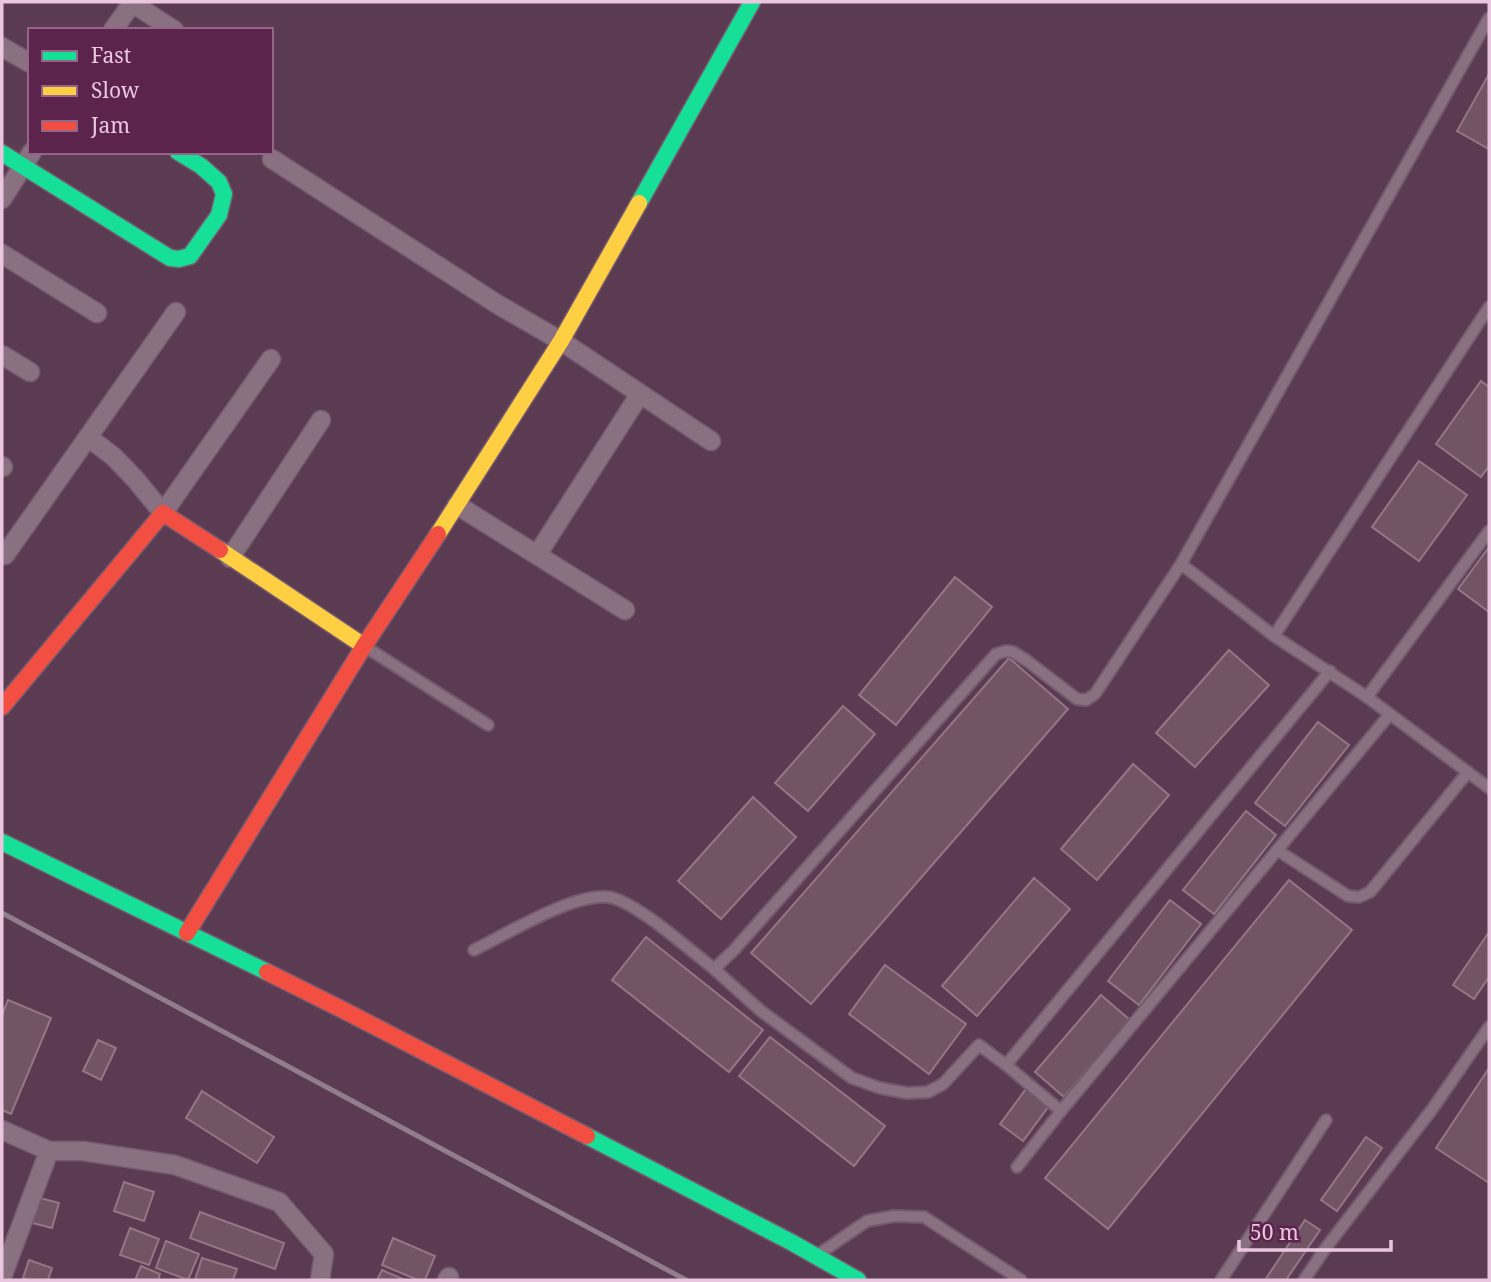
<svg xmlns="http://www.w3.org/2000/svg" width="1491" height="1282" viewBox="0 0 1491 1282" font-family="'Noto Serif',serif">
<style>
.building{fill:#715564;stroke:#947685;stroke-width:2}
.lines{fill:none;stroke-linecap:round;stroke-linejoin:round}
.lane-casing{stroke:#755a6e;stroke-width:14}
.street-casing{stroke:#755a6e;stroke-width:21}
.fast-casing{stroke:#755a6e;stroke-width:19}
.slow-casing{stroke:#755a6e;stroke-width:19}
.jam-casing{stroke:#755a6e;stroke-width:19}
.lane{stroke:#8a7182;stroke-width:10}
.street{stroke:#8a7182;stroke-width:18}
.fast{stroke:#16e098;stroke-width:16}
.slow{stroke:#ffcf43;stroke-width:16}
.jam{stroke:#f24e42;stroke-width:16}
.rail{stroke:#927d8c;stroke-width:5}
</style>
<rect width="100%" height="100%" fill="#5b3b52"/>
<!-- building -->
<g class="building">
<path d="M1489,74V149L1457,131Z"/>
<path d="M1481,381L1489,387V466L1481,477L1436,444Z"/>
<path d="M1419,461L1467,495L1419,561L1372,527Z"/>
<path d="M1489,547V612L1458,589Z"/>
<path d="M955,577L992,607L896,725L859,695Z"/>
<path d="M1229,650L1269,685L1195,767L1156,733Z"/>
<path d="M1009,658L1068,709L811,1004L751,953Z"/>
<path d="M843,706L875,734L808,811L775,783Z"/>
<path d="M1318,722L1349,745L1285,826L1255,803Z"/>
<path d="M1133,764L1169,795L1097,880L1061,849Z"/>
<path d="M753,797L796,837L721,919L678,881Z"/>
<path d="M1246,811L1276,835L1214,914L1183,890Z"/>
<path d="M1034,878L1070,909L977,1016L942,986Z"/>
<path d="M1289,880L1352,930L1108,1229L1045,1178Z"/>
<path d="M1170,900L1201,924L1139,1005L1108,981Z"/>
<path d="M1489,932V977L1474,999L1453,985Z"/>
<path d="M646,937L763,1030L729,1072L612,980Z"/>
<path d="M885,965L966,1024L929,1074L849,1014Z"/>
<path d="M1101,995L1130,1020L1064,1097L1035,1072Z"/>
<path d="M8,1000L51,1018L11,1114L2,1110V1015Z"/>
<path d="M770,1037L885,1126L854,1166L739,1076Z"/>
<path d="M98,1040L116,1048L101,1080L83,1071Z"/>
<path d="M1489,1068V1183L1436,1148Z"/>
<path d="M1026,1089L1049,1106L1023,1141L1000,1124Z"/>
<path d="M202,1091L274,1137L257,1163L186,1118Z"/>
<path d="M1366,1137L1382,1148L1337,1211L1321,1200Z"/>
<path d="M124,1182L154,1192L144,1221L114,1211Z"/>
<path d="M36,1197L59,1203L52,1228L29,1222Z"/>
<path d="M200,1212L284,1243L275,1269L190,1238Z"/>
<path d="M1305,1220L1320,1230L1286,1280H1265Z"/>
<path d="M130,1228L159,1239L149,1265L120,1255Z"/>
<path d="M393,1238L435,1256L425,1280H418L382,1265Z"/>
<path d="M166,1241L199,1254L188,1280L156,1268Z"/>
<path d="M202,1258L237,1269L233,1280H195Z"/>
<path d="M29,1260L52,1268L48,1280H30L23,1278Z"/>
<path d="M141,1266L160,1274L158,1280H135Z"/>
<path d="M382,1270L405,1280H377Z"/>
</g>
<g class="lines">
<defs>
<g id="lane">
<path d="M1181,564L1274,636L1367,697L1489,788"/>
<path d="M1274,636L1489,307"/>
<path d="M364,646L488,725"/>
<path d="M1367,697L1489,531"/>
<path d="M1277,850L1348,896L1359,897L1370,892L1468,772"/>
<path d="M474,950C507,934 579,889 613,898C627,902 639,911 651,919C673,935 693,952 714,969L734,950L996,654L1006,651L1013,652L1026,660L1077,699L1086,700L1095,694L1181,564L1489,18"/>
<path d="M714,969L761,1011L852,1078L880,1088L907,1093L928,1092L943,1084L979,1045L1006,1065L1061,1111"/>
<path d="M1006,1065L1330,671"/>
<path d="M1017,1167L1061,1111L1390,714"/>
<path d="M816,1256L867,1221L894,1216L924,1217L1021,1280"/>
<path d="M1221,1280L1326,1120"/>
<path d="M1304,1280L1325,1249L1433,1108L1489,1027"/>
</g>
<g id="street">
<path d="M132,3L174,30"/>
<path d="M113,30L133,2"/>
<path d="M2,47L30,63"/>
<path d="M272,159L497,304L561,341L711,441"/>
<path d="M2,199L32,152"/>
<path d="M2,254L97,313"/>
<path d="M2,355L30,372"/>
<path d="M88,437L114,457L136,480L163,513L271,359"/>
<path d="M2,466L3,467"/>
<path d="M457,505L625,610"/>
<path d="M5,555L176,312"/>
<path d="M537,555L640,394"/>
<path d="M230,558L321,420"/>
<path d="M2,1130L49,1151L2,1277"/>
<path d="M49,1151H83L175,1165L279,1202L324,1254L320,1280"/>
<path d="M447,1280L449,1277"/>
</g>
<g id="fast">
<path d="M2,153L170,258L179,259L190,256L219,215L224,194L219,182L201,166L178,152"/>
<path d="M639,203L752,2"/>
<path d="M2,842L267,972"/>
<path d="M587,1136L791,1242L858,1280"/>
</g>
<g id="slow">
<path d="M438,534L561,341L639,203"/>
<path d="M220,550L364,646"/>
</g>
<g id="jam">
<path d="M2,707L163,513L220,550"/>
<path d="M187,933L364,646L438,534"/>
<path d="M267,972L345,1011L587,1136"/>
</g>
</defs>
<!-- lane casing -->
<use href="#lane" class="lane-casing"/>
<!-- street casing -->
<use href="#street" class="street-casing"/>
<!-- fast casing -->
<use href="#fast" class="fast-casing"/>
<!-- slow casing -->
<use href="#slow" class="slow-casing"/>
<!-- jam casing -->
<use href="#jam" class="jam-casing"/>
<!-- lane -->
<use href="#lane" class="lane"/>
<!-- street -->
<use href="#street" class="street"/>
<!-- fast -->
<use href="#fast" class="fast"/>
<!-- slow -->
<use href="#slow" class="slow"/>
<!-- jam -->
<use href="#jam" class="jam"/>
<!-- rail -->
<path class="rail" d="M2,913L686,1280"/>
</g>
<!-- border -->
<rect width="1491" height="1282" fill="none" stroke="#eac7de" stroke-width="7"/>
<!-- legend -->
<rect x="28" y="28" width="245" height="126" fill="#5c234d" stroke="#956587" stroke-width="2"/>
<rect x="42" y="51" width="35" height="10" fill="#16e098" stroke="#956587" stroke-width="2"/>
<text x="91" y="63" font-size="21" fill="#eac7de">Fast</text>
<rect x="42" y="86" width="35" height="10" fill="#ffcf43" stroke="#956587" stroke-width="2"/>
<text x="91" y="98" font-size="21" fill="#eac7de">Slow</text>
<rect x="42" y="121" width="35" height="10" fill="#f24e42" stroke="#956587" stroke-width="2"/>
<text x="91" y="133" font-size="21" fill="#eac7de">Jam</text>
<!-- scale -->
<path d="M1239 1240v10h152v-10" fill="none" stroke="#eac7de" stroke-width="3.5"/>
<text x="1250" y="1240" font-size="21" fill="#eac7de" stroke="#5c234d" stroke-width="5" paint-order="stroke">50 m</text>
</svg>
